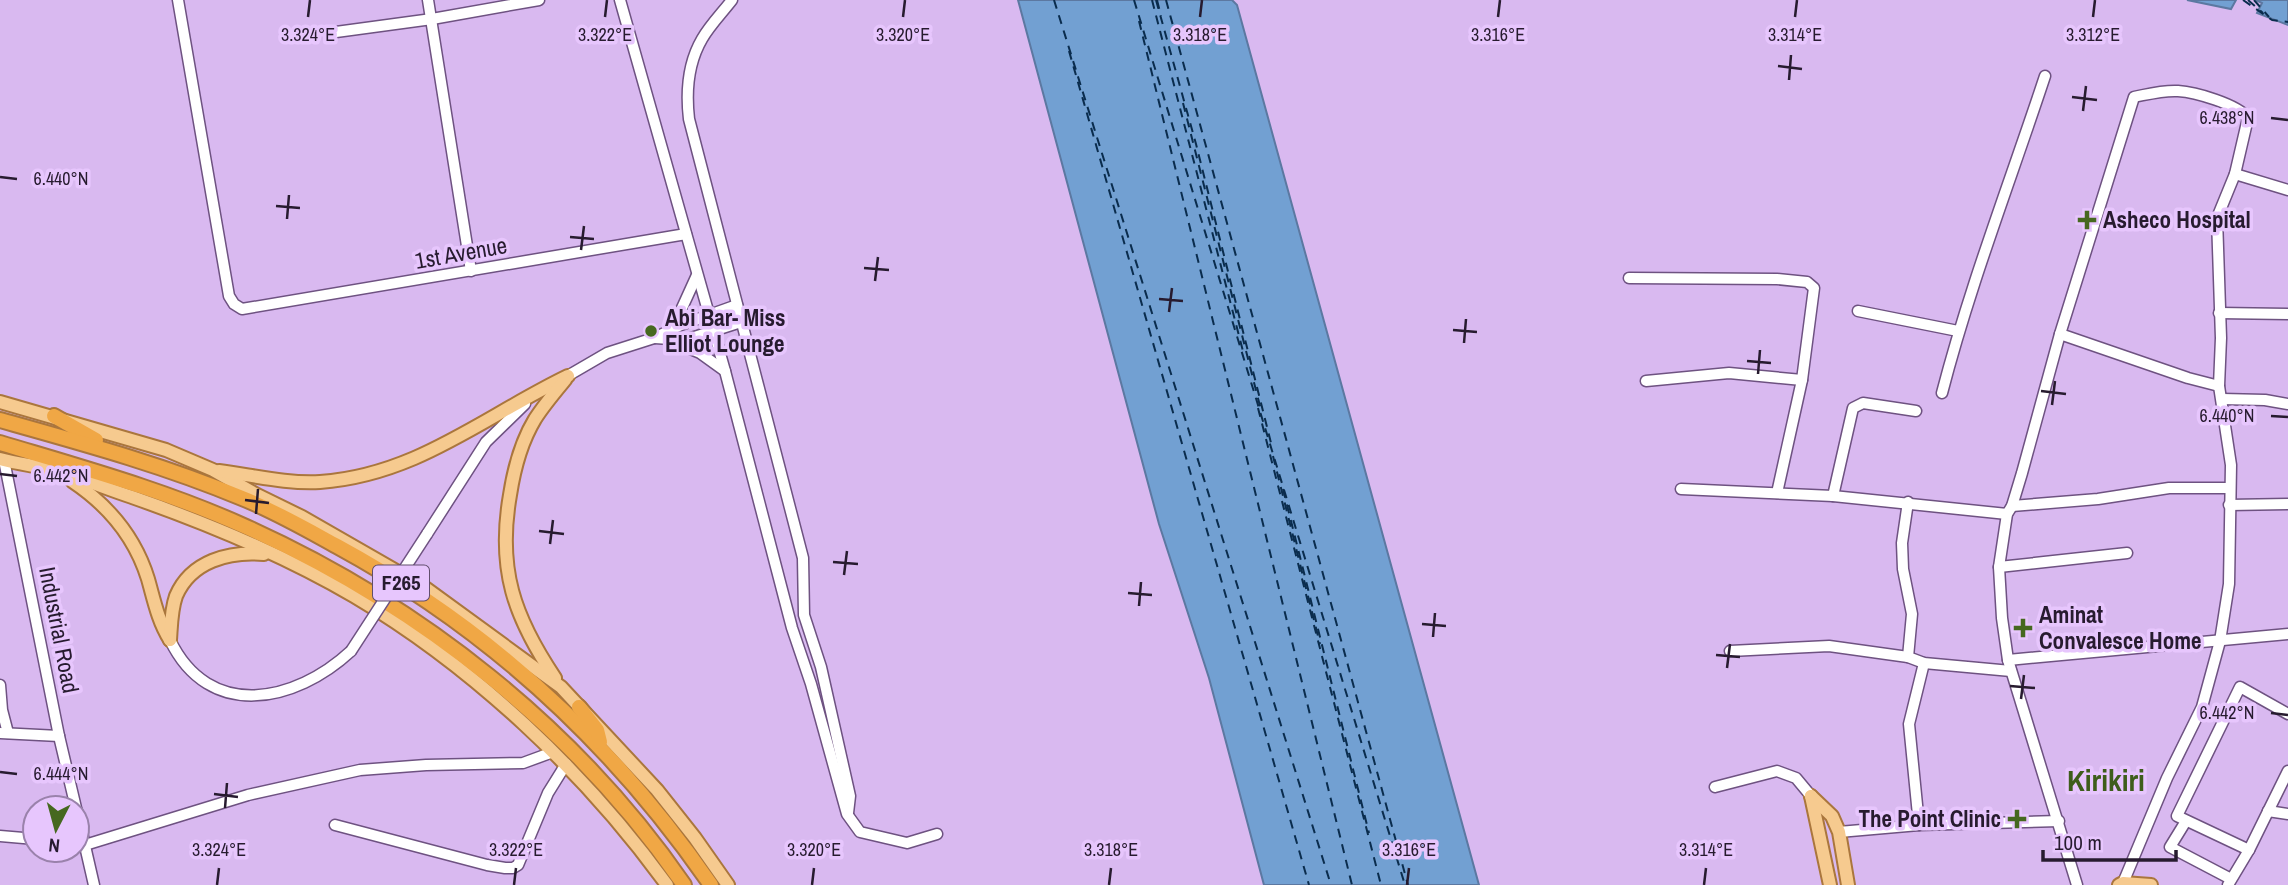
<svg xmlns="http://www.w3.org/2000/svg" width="2288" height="885" viewBox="0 0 2288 885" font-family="'Archivo Narrow',sans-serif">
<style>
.water{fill:#72a0d2;stroke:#5c78a1;stroke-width:2}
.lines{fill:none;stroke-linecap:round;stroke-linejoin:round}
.ferry{stroke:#0a2c4d;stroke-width:2;stroke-dasharray:9 7;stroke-linecap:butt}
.minor-casing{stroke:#6e5281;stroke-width:13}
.major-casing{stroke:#aa763d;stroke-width:16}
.highway-casing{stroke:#aa763d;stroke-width:18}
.minor{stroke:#fff;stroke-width:10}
.major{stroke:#f6ca8f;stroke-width:12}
.highway{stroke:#f0a745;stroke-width:14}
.minor-bridge-casing{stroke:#6e5281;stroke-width:13;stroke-linecap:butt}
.minor-bridge{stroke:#fff;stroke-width:10}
.ticks{fill:none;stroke:#271b2f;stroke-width:2.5}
.poi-dot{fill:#46681f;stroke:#e7c6fd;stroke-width:2.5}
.labels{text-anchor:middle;stroke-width:7;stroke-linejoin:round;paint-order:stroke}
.shield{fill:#e7c6fd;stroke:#614e6d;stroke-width:2}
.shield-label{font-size:21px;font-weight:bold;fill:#271b2f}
.poi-label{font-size:23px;font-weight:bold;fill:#271b2f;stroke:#e7c6fd;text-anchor:start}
.street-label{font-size:23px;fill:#271b2f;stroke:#e7c6fd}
.district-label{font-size:30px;font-weight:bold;fill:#3e5d1b;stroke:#e7c6fd}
.ticks-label{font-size:18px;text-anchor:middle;fill:#271b2f;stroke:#e7c6fd;stroke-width:7;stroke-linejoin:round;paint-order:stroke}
</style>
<rect width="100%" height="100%" fill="#d9b9f0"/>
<!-- water -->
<g class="water">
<path d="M1018,0H1232L1237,5L1479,885H1264L1209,678L1159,524Z"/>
<path d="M2187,0H2236L2231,9Z"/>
<path d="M2256,0H2288V25L2257,13L2262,3Z"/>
</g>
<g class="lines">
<!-- ferry -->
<g class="ferry">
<path d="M1054,0L1331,885"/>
<path d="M1134,0L1405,885"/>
<path d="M1152,0L1244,355"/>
<path d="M1156,0L1196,144L1271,443"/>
<path d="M1157,0L1161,16"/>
<path d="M1166,0L1408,885"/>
<path d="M2243,0L2272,20L2288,22"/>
<path d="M2248,0L2263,13"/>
<path d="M2254,0L2269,17"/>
<path d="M1139,21L1352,885"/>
<path d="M1069,51L1309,885"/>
<path d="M1183,103L1261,410"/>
<path d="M1258,408L1381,885"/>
<path d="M1273,456L1320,644"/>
<path d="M1283,489L1369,833"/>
</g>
<defs>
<g id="minor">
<path d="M178,0L229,296L234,304L242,309L686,234"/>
<path d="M428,0L471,271"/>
<path d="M620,0L725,371L792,628L811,684L847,814L860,832L907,843L937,834"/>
<path d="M732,0C722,13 710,25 702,39C688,63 686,93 689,119L803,558L804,615L821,667L850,796L848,813"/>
<path d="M336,32L432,19L539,0"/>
<path d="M2235,174L2288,190"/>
<path d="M1629,278L1777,279L1807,282L1814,288L1802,380L1777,493"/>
<path d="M1858,311L1958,331"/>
<path d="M2219,313L2288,314"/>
<path d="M672,330L697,275"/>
<path d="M2060,334L2188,378L2219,386"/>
<path d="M655,338L685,340L741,322"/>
<path d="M676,343L700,353L725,371"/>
<path d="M564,378L607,353L654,338L681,325L737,305"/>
<path d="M1646,381L1729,373L1802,380"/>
<path d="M1942,393C1970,285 2010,182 2045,76"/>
<path d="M2222,399L2265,400L2288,404"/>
<path d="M4,460L59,736L76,808"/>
<path d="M1681,489L1833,496L2007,514"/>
<path d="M1833,496L1853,408L1863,403L1916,411"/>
<path d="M1908,502L1902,543L1903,569L1912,614L1908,657L1924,663L2011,671"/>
<path d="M2229,505L2288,504"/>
<path d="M2012,506L2098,499L2169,488H2230"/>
<path d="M427,534L486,442L525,404"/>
<path d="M1999,567L2127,553"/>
<path d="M170,640C209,721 295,703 351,651"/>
<path d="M1730,651L1829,646L1908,657"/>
<path d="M2008,660L2288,634"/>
<path d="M0,685L2,710L8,733"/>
<path d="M0,733L59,736"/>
<path d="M1715,787L1777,771L1796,778L1811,796"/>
<path d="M77,811L94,885"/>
<path d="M2268,811L2288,814"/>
<path d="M2186,821L2170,847L2231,879"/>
<path d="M335,825L487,865L505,868H513L518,865L548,793L566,764"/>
<path d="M1919,825L1909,724L1924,663"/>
<path d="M1839,832L1919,825L2059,821"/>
<path d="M0,836L35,839"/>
<path d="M77,844L85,845L248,795L360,770L426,765L523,763L553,752"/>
<path d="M2249,850L2177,816L2240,687L2288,714"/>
<path d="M2077,885L2008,660L2002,618L1999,567L2007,514L2012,506L2022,473L2060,334L2134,97C2149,94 2163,90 2178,91C2195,92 2237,104 2248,118L2235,174L2217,218L2221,338L2219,386L2231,465L2229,584L2220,641L2202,707L2167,778L2123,883"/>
<path d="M2228,885L2249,850L2288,771"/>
</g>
<g id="major">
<path d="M0,402L166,450L213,470L257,495L302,517L424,587L561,687L657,790L695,838L728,885"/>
<path d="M0,459C19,464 38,466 57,471C82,478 107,489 132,497C209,524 284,555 354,596C474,667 585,772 667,885"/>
<path d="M219,471C251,475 287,484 320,482C417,475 483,417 568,376"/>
<path d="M72,481C108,505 135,537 148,579C154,600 158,621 170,640"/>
<path d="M170,640C171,626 171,610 176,596C191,561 229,551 264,554"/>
<path d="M555,678C514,617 497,569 510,495C514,469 521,442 535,419C544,405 555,392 565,380"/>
<path d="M1811,796L1832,816L1839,832L1848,885"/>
<path d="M1811,796L1830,885"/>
<path d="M2119,885L2123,883L2151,885"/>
</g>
<g id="highway">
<path d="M54,416L96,440"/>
<path d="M0,420C82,443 163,465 242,498C275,511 306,529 337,546C488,628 613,743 711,885"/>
<path d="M0,443C83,468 167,491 246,527C419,605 576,728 684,885"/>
<path d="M579,707L597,730L600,742"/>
</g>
</defs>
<!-- minor casing -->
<use href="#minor" class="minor-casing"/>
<!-- major casing -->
<use href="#major" class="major-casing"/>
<!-- highway casing -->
<use href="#highway" class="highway-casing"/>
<!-- minor -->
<use href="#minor" class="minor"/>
<!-- major -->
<use href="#major" class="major"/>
<!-- highway -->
<use href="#highway" class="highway"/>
<defs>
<path id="minor-bridge" d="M351,651L427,534"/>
</defs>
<!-- minor-bridge casing -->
<use href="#minor-bridge" class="minor-bridge-casing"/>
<!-- minor-bridge -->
<use href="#minor-bridge" class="minor-bridge"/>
</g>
<!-- ticks -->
<path class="ticks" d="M308,17L310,0M605,17L607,0M903,17L905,0M1200,17L1202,0M1498,17L1500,0M1795,17L1797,0M2093,17L2095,0M1778,66L1802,69M1789,80L1791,55M2072,97L2097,100M2083,111L2086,86M2271,118L2288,120M0,177L17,179M276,206L300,208M287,219L289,195M570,237L594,239M581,250L584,226M864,268L889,270M875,281L878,257M1159,299L1183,301M1169,312L1172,288M1453,330L1477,332M1464,343L1466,319M1747,361L1771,363M1758,374L1760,350M2041,391L2066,394M2052,405L2055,381M2271,416L2288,417M0,474L17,476M245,500L269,503M256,514L258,489M539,531L564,534M550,544L553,520M833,562L858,564M844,575L847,551M1128,593L1152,595M1139,606L1141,582M1422,624L1446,626M1433,637L1435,613M1716,655L1740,657M1727,668L1730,644M2010,686L2035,688M2021,699L2024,675M2271,713L2288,715M0,772L17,774M214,794L238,797M225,808L227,783M217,885L219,868M514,885L516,868M812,885L814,868M1109,885L1111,868M1407,885L1409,868M1704,885L1706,868"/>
<!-- markers -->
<g class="poi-dot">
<path d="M2083.5 209.5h7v7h7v7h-7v7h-7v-7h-7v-7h7z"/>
<circle cx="651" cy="331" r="7"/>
<path d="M2019.5 617.5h7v7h7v7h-7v7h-7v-7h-7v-7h7z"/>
<path d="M2013.5 808.5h7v7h7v7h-7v7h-7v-7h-7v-7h7z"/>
</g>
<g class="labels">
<!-- shield labels -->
<rect class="shield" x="373" y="565.5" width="56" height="35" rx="5"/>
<g class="shield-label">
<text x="401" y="590">F265</text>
</g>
<!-- poi labels -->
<g class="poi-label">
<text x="2103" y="228">Asheco Hospital</text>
<text x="665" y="326">Abi Bar- Miss<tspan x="665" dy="26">Elliot Lounge</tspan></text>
<text x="2039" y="623">Aminat<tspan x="2039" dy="26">Convalesce Home</tspan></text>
<text x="2001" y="827" text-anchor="end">The Point Clinic</text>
</g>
<!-- street labels -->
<g class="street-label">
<text transform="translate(461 253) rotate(-10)" y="8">1st Avenue</text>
<text transform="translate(59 630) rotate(79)" y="8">Industrial Road</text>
</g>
<!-- district labels -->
<g class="district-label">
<text x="2106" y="791">Kirikiri</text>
</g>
</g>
<g class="ticks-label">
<text x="308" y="41">3.324°E</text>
<text x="605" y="41">3.322°E</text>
<text x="903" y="41">3.320°E</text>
<text x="1200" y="41">3.318°E</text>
<text x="1498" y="41">3.316°E</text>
<text x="1795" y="41">3.314°E</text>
<text x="2093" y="41">3.312°E</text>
<text x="2227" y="124">6.438°N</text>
<text x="61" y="185">6.440°N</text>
<text x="2227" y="422">6.440°N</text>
<text x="61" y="482">6.442°N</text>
<text x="2227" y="719">6.442°N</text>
<text x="61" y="780">6.444°N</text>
<text x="219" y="856">3.324°E</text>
<text x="516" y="856">3.322°E</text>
<text x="814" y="856">3.320°E</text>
<text x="1111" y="856">3.318°E</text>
<text x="1409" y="856">3.316°E</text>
<text x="1706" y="856">3.314°E</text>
</g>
<!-- north arrow -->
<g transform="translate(56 829) rotate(186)"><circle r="33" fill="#e7c6fd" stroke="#9a82ab" stroke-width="2"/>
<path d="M0-5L12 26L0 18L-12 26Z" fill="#46681f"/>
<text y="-10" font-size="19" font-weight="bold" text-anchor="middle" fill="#271b2f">N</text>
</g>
<!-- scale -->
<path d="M2043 850v10h133v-10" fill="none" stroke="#271b2f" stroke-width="3.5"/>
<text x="2054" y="850" font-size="21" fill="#271b2f" stroke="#e7c6fd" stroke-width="5" paint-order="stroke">100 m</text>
</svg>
